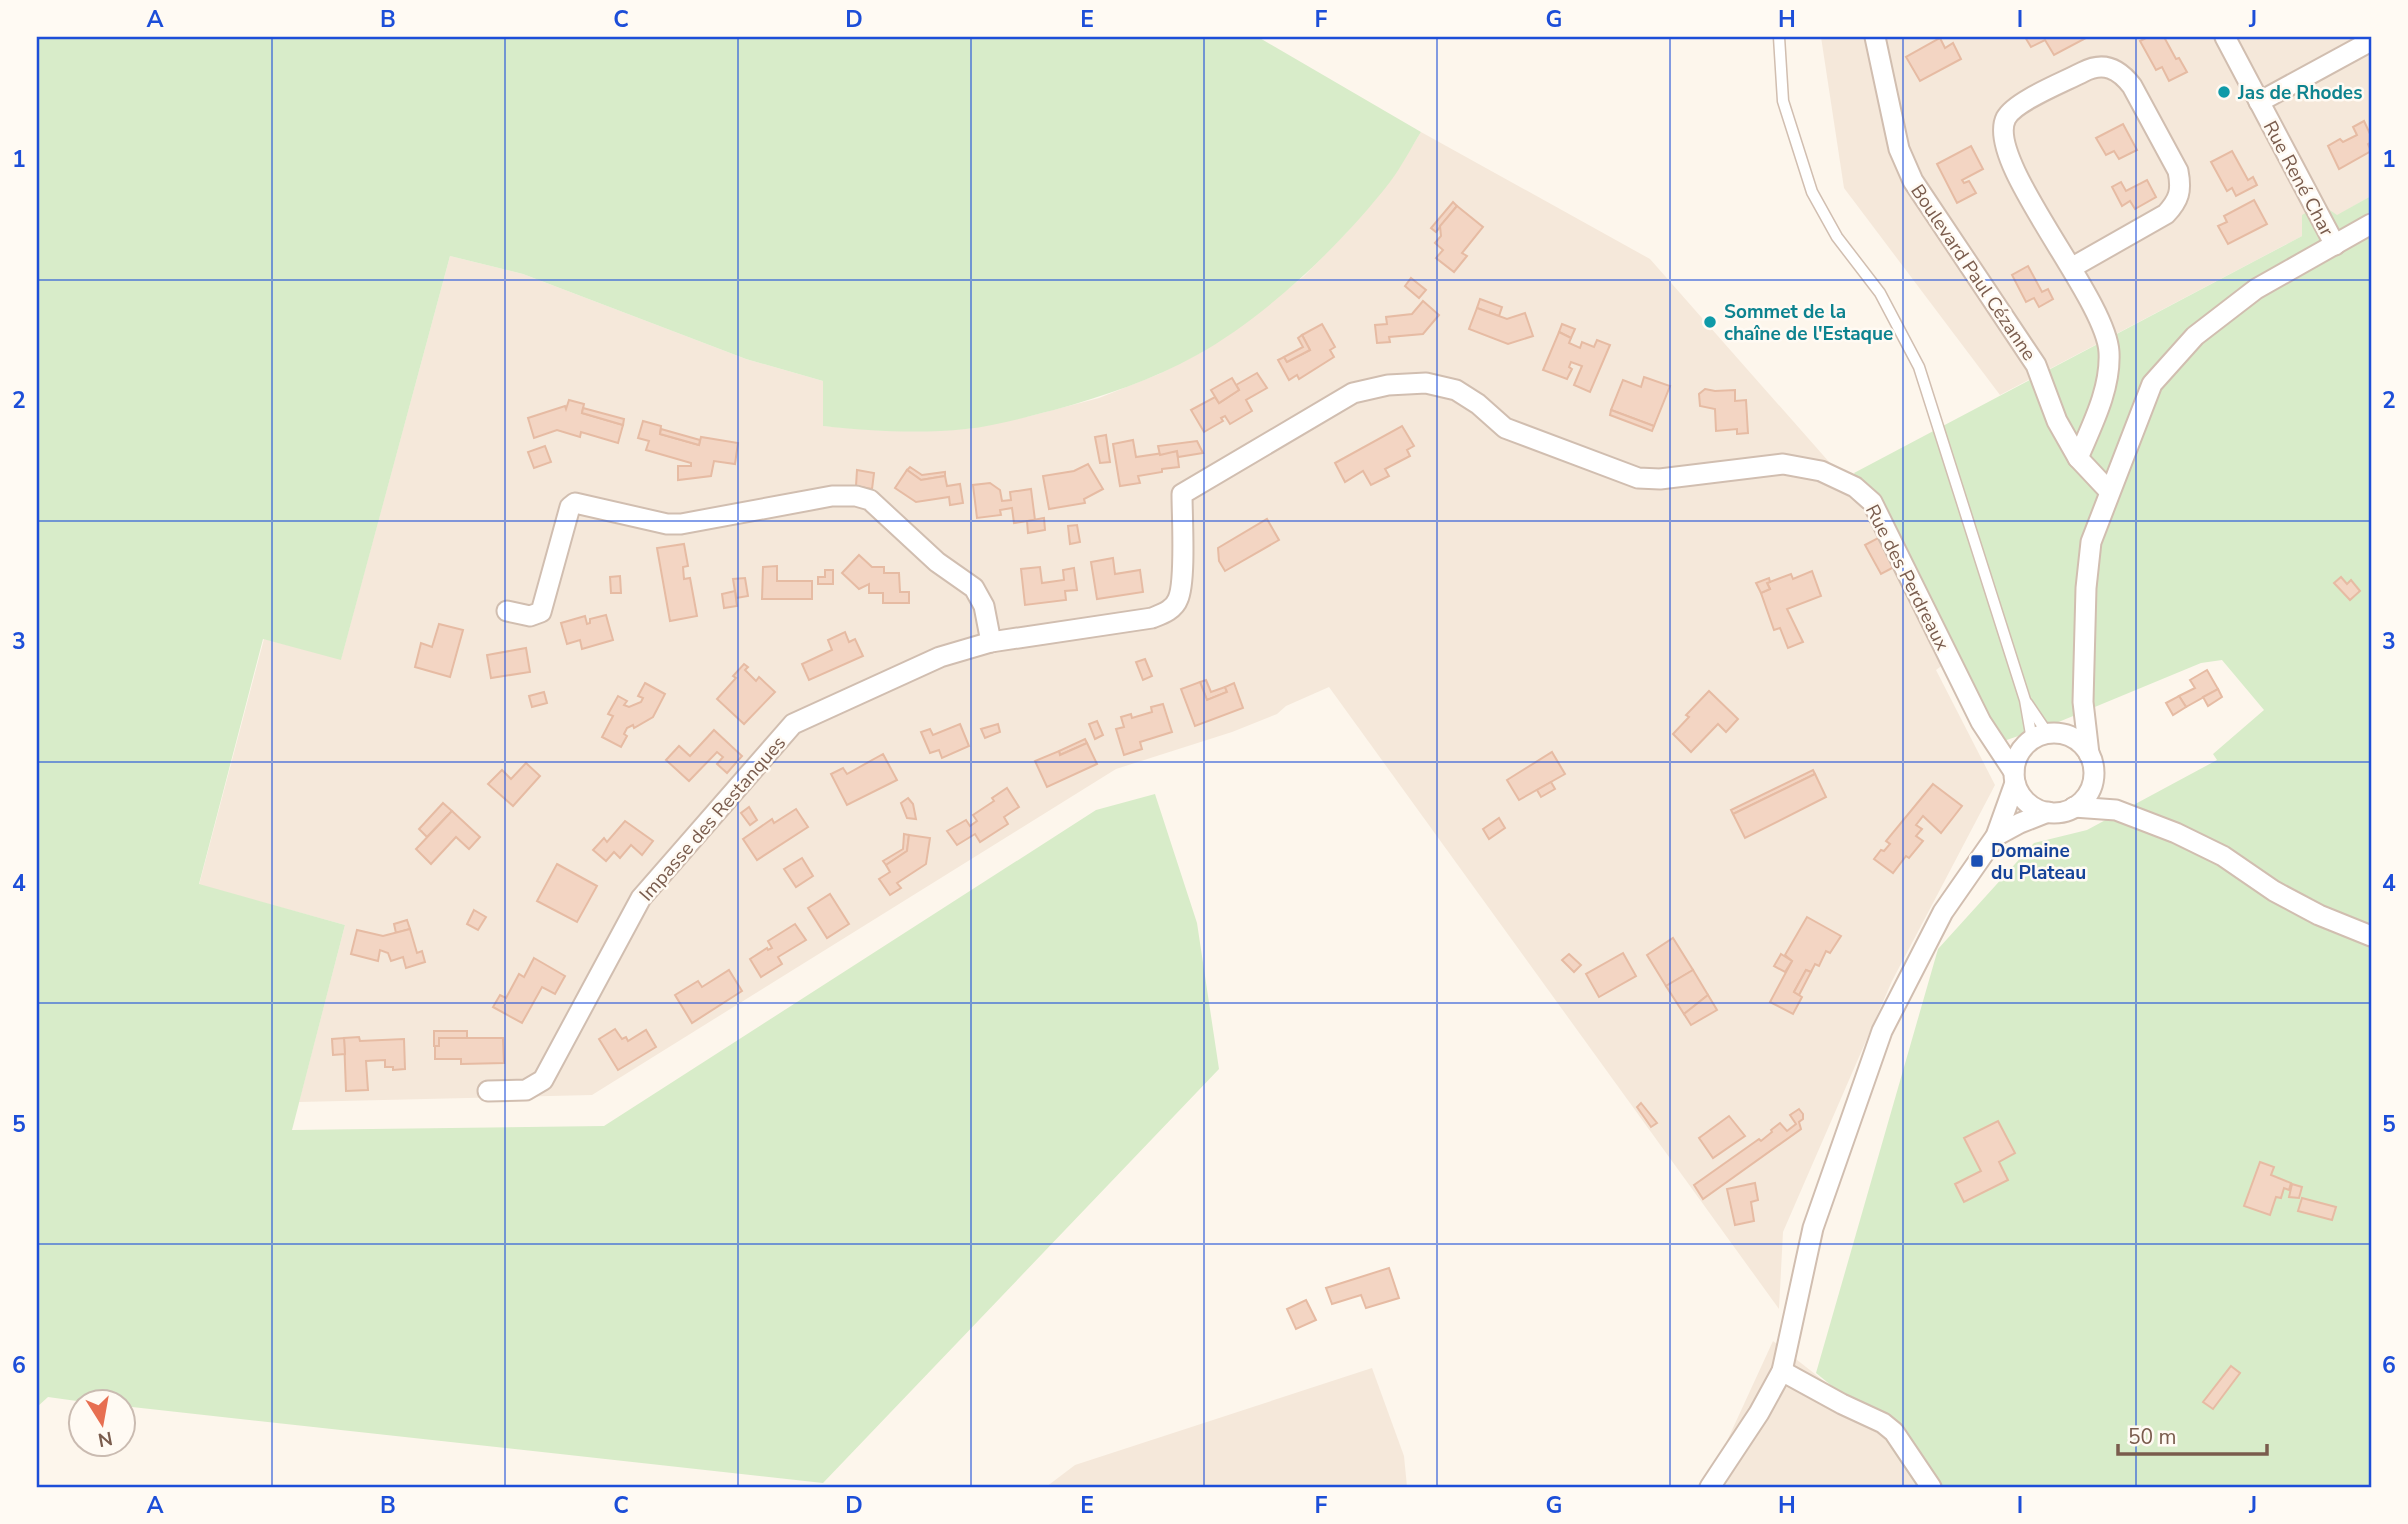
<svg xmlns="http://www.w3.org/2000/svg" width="2408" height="1524" viewBox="0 0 2408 1524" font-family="'Nunito Sans',sans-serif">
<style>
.residential{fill:#f5e8da}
.green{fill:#d8ecc9}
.building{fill:#f3d5c3;stroke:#e6bba3;stroke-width:2}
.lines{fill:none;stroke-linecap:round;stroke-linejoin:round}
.service-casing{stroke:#d1beb0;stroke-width:13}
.minor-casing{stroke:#d1beb0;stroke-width:23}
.service{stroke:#fff;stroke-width:10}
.minor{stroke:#fff;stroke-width:19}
.grid{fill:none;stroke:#1d4ed8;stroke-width:2;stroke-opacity:0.55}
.culture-dot{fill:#0f9aa8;stroke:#fffaf3;stroke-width:2.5}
.transit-dot{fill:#1a4fb4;stroke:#fffaf3;stroke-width:2.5}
.labels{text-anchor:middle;stroke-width:5;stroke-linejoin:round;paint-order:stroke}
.culture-label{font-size:19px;font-weight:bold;fill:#0d838f;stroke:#fffaf3;text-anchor:start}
.street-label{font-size:19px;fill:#7a5c4d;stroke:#fffaf3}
.transit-label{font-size:19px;font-weight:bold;fill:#164399;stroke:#fffaf3;text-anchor:start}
.neatline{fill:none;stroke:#1d4ed8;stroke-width:2.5}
.grid-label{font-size:23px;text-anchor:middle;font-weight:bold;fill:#1d4ed8}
</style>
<rect width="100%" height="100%" fill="#fdf6ec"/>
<!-- residential -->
<g class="residential">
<path d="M1821,37H2371V196L2302,236L2000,395L1844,188Z"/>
<path d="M1421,132L1650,259L1837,471L1858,501L1944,664L1936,670L1995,785L1892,981L1783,1232L1779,1309L1329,687L1286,706L1277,714L1232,732L1116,769L592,1095L299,1102L345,925L199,885L264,639L341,659L450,256L523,274L746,359L823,381V426L888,431L966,429L1030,416L1099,398L1159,374L1202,352L1245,323L1304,276L1346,233L1391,180Z"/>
<path d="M1773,1341L1871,1418L1917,1487H1697L1721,1454Z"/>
<path d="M1372,1368L1404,1456L1407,1487H1046L1075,1465Z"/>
</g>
<!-- green -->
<g class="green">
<path d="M37,37H1258L1421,132C1411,148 1402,166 1390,182C1341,245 1267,316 1197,355C1152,380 1104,396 1054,410C1026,417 995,426 966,429C920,434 869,431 823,426V381L746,359L523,274L450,256L341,660L263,639L199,884L345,925L292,1130L604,1126L1096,810L1155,794L1197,923L1219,1069L823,1483L123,1406L122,1402H84L48,1397L37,1407Z"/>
<path d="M2371,196V1487H1917L1871,1418L1816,1373L1938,949L2034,843L2087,830L2217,760L2213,754L2264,710L2222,660L2201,663L2061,721L2001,742L1854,473L2302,236V215L2321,204L2337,215Z"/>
</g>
<!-- building -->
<g class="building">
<path d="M2025,37H2085L2086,38L2054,55L2045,40L2031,47Z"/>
<path d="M2148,37H2164L2176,59L2179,58L2187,72L2169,81L2162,67L2156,70L2140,41Z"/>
<path d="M1940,38L1945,48L1953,43L1961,59L1920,81L1906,57Z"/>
<path d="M2364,121L2371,136V142L2368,144L2371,151L2339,169L2328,146L2340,139L2343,142L2357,135L2353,127Z"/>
<path d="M2123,124L2137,150L2119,159L2114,151L2106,155L2096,138Z"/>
<path d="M1971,146L1983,169L1962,180L1964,183L1969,181L1976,193L1957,203L1937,164Z"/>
<path d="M2232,151L2248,180L2253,177L2257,185L2236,196L2232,188L2227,191L2211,162Z"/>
<path d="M2147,180L2156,197L2135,209L2130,201L2122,206L2112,187L2121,182L2126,191Z"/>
<path d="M2254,200L2267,224L2228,244L2218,226L2227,222L2224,216Z"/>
<path d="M1453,202L1457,206L1436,232L1431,228Z"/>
<path d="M1457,206L1483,227L1462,253L1467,256L1454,272L1436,258L1443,250L1435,243L1441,236L1440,226Z"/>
<path d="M2028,266L2042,292L2048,289L2053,299L2039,307L2034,298L2026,302L2012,275Z"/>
<path d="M1411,278L1426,290L1419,298L1405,286Z"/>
<path d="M1480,299L1502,307L1499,316L1477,308Z"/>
<path d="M1423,301L1439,315L1423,334L1389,337L1390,342L1377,343L1375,325L1387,324L1386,317L1412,314Z"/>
<path d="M1477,308L1507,319L1525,313L1533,336L1508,344L1469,329Z"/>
<path d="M1322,324L1335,347L1330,350L1334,357L1299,379L1297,375L1289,380L1278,360L1284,357L1287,362L1310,350L1302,335Z"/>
<path d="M1562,324L1575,329L1571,338L1559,332Z"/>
<path d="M1559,332L1571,338L1569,343L1580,348L1582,342L1594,347L1597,340L1610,345L1590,392L1574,385L1582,366L1571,362L1569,367L1572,369L1567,379L1543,370Z"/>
<path d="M1302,335L1310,350L1287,362L1284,357L1303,347L1298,338Z"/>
<path d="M1257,373L1267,388L1246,400L1252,411L1230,424L1225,416L1221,418L1223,421L1204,432L1191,410L1215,397L1219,403L1239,390L1236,385Z"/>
<path d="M1644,377L1670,386L1654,426L1611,410L1623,380L1641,387Z"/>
<path d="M1232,378L1239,390L1219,403L1211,390Z"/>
<path d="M1705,389L1715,391L1735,390V401L1746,400L1748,433L1737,434V429L1716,431L1715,409L1700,406L1699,394Z"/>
<path d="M569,400L584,404L582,413L623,425L618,443L581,432L580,437L557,430L534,438L528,418L565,406L566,409Z"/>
<path d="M583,408L624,419L623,425L582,413Z"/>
<path d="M1611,410L1654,426L1652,431L1610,415Z"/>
<path d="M643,421L661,426L660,434L699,445L701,437L738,443L735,464L714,461L711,476L678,480V466H691V463L646,450L649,441L638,438Z"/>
<path d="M1402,426L1414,446L1407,450L1410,456L1385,469L1389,476L1371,485L1363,471L1345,482L1335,463Z"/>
<path d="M661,429L700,440L699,445L660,434Z"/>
<path d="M1106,435L1110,462L1100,463L1095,437Z"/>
<path d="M1133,440L1136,457L1177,451L1179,467L1162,469V472L1138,476L1140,483L1120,486L1113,444Z"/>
<path d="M1197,441L1203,453L1178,457L1177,451L1160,455L1158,446Z"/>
<path d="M545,446L551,462L534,468L528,452Z"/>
<path d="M1088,464L1103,489L1084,499L1085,503L1049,509L1043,476L1074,471Z"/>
<path d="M910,467L922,475L945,472V476L921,480L907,470Z"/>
<path d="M857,470L874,473L872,489L856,486Z"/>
<path d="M907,470L921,480L945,476L947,486L960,484L963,503L950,505L949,497L916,502L895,488Z"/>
<path d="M990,483L1000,490L1002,501L1011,500L1010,492L1031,489L1035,520L1014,523L1012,508L1000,510L1001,515L977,518L973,485Z"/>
<path d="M1044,518L1045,530L1028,533L1027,521Z"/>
<path d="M1267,519L1279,540L1225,571L1219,561L1218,548Z"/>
<path d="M1077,525L1080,542L1070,544L1068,526Z"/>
<path d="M1878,538L1894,567L1881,574L1865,545Z"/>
<path d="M684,544L688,566L683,567L684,579L690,578L697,616L670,621L657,548Z"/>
<path d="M859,555L872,567H884V573H899L900,592H909V603H883V593H869V584L859,589L842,573Z"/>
<path d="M1113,558L1115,574L1140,570L1143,592L1097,599L1091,562Z"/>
<path d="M777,566V581H812V599H762L763,567Z"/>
<path d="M1040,567L1042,583L1064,580L1063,570L1074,568L1077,590L1065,591L1066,600L1025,605L1021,569Z"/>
<path d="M825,570H833V584H818V577H825Z"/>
<path d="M1812,571L1821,596L1787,609L1803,642L1788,648L1780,628L1774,630L1761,593L1770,589L1767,583L1791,574L1793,579Z"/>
<path d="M620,576L621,593H611L610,577Z"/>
<path d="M2341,577L2347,584L2351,580L2360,591L2350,600L2334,583Z"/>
<path d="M745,578L748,596L736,598L733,579Z"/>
<path d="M1769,578L1770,582L1767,583L1770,589L1761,593L1756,583Z"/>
<path d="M735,591L737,606L724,608L722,594Z"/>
<path d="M606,615L613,640L582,649L580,640L567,644L561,623L585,616L587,624L590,623V619Z"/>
<path d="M439,624L463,630L450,677L415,667L421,643L432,647Z"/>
<path d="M845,632L849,642L855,639L863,656L809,680L802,664L832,650L828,640Z"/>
<path d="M526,648L530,672L491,678L487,655Z"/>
<path d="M1145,659L1152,676L1143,680L1136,662Z"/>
<path d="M744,664L748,667L745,670L756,681L759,677L775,692L744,724L717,699L736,678L733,676Z"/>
<path d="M2207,670L2218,689L2186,707L2179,696L2195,688L2190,680Z"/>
<path d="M1206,680L1211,692L1225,687L1227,692L1207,700L1200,682Z"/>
<path d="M1200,682L1207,700L1227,692L1225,687L1234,683L1243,708L1195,726L1181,689Z"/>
<path d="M645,683L665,694L653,717L634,728L633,725L627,728L624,734L627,736L621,747L602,737L613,716L608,714L618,696L627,701L624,705L629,707L641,702L643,698L638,696Z"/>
<path d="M2218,689L2222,697L2208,706L2203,697Z"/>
<path d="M1709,691L1738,719L1726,732L1718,724L1691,752L1673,734L1689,717L1686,715Z"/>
<path d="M544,692L547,703L532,707L529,696Z"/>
<path d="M2179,696L2186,707L2173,715L2166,703Z"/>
<path d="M1163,704L1172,732L1140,742L1142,749L1124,755L1116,729L1124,727L1121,717L1131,714L1132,718L1152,712L1151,707Z"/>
<path d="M1097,721L1103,735L1095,739L1089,724Z"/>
<path d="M960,724L969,746L942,758L939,750L930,753L921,732L930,729L933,735Z"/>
<path d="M998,724L1000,732L985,738L981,729Z"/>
<path d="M714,730L742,756L727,773L717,764L723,757L717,752L689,781L666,760L679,746L690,756Z"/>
<path d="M1085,739L1087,743L1060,755L1059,751Z"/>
<path d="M1087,743L1097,764L1047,787L1035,761L1059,751L1060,755Z"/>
<path d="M1552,752L1565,774L1519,800L1507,780Z"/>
<path d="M883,754L897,780L847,805L831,774L843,768L847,774Z"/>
<path d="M526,763L540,776L513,806L488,784L502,770L511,779Z"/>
<path d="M1813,770L1815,774L1733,814L1731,810Z"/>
<path d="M1815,774L1826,797L1745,838L1733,814Z"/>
<path d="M1551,782L1555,789L1541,797L1537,790Z"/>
<path d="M1933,784L1962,806L1941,833L1923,816L1916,825L1922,829L1916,836L1923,841L1909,858L1906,856L1893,873L1874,859L1881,850L1884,851L1890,844L1886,841Z"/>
<path d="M1007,788L1019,807L1004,817L1008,824L980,842L975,834L957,845L947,831L966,820L970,826L977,821L973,815L994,801L992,798Z"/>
<path d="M908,798L913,804L916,819L907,818L901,803Z"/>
<path d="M443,803L452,811L427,837L419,829Z"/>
<path d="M749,807L757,820L750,825L741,813Z"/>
<path d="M796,809L808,827L757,860L743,839L772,819L774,823Z"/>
<path d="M452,811L480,837L469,849L456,837L431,864L416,849Z"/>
<path d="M1499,818L1505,828L1489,839L1483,829Z"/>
<path d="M625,821L653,841L642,855L631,845L620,858L614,852L606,861L593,850L604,838L607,842Z"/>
<path d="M904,834L909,835L907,851L886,865L883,861L903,849Z"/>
<path d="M909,835L930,838L926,864L897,883L901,888L890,895L879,879L890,872L886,865L907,851Z"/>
<path d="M802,858L813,876L796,887L784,869Z"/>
<path d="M557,864L597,886L577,922L537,901Z"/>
<path d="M830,894L849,924L827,938L808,908Z"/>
<path d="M474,910L486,917L478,930L467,924Z"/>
<path d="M1807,917L1841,936L1830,953L1826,951L1819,966L1815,964L1811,972L1806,970L1794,992L1802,997L1793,1014L1770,1002L1792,961L1785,955Z"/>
<path d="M407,920L410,929L396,933L394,924Z"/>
<path d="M795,924L806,940L778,957L782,964L761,977L750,959L767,948L768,950L772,948L768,941Z"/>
<path d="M410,929L417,953L422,951L425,962L406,968L403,957L391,961L388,953L380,950L378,961L351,954L357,930L383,936Z"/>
<path d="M1673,938L1693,970L1666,986L1647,955Z"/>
<path d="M1623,953L1636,976L1599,997L1586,974Z"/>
<path d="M1569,954L1581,965L1574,972L1562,960Z"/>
<path d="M1781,954L1792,961L1785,972L1774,966Z"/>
<path d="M534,958L565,976L555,994L542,987L522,1023L493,1007L500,995L506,998L519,974L524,977Z"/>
<path d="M729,970L742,991L692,1023L675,995L698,981L702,987Z"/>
<path d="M1693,970L1708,995L1684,1014L1666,986Z"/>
<path d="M1806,970L1811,972L1799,995L1794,992Z"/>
<path d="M1708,995L1717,1010L1691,1025L1684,1014Z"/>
<path d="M615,1029L622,1039L626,1037L628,1041L646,1030L656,1047L618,1070L599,1039Z"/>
<path d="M434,1031H467V1038H439V1046H434Z"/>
<path d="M359,1037L360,1041L404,1039L405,1069L393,1070V1067H385V1060L366,1061L368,1090L346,1091L344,1038Z"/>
<path d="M344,1038L345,1054L333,1055L332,1039Z"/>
<path d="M439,1038H503L504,1063L461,1064V1059H435V1046H439Z"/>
<path d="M1641,1103L1657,1123L1651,1127L1637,1107Z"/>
<path d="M1799,1109L1803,1114V1119L1799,1122L1801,1129L1703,1199L1694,1185L1759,1139L1761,1141L1772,1132L1771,1130L1780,1123L1787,1131L1796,1124L1790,1115Z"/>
<path d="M1729,1116L1745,1136L1713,1158L1699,1138Z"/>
<path d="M1998,1121L2015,1153L1999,1162L2008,1180L1964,1202L1955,1184L1981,1171L1964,1138Z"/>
<path d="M2260,1162L2274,1167L2271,1175L2291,1183L2289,1190L2284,1188L2281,1198L2276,1197L2270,1215L2244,1206Z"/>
<path d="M1755,1183L1758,1200L1751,1202L1754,1221L1735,1225L1727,1189Z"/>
<path d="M2292,1184L2302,1187L2299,1198L2289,1197Z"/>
<path d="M2302,1198L2336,1207L2332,1220L2298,1211Z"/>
<path d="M1389,1268L1399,1298L1366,1308L1361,1295L1332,1304L1326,1288Z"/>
<path d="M1306,1300L1316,1320L1296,1329L1287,1309Z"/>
<path d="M2231,1366L2240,1373L2213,1409L2203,1402Z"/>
</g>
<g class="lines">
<defs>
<g id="service">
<path d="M1779,37L1783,101L1812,192L1837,237L1880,293L1919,367L2025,700L2032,740"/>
<path d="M2027,703L2048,734"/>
</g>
<g id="minor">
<path d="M1875,37L1899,149L1913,181L2036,365L2057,421L2078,458L2109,491"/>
<path d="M2225,37L2335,245"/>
<path d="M2259,102L2371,41"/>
<path d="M2071,268L2166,214C2179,200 2182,191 2178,171L2132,86C2119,69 2104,61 2083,72C2064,82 2015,101 2006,118C1984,161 2106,297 2109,352C2111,389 2092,425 2078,458"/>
<path d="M507,611L530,616L541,612L570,507L575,503L667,524H681L832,496H856L870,500L937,562L974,588L984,606L991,642"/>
<circle cx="2054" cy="773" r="40"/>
<path d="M2089,754L2083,702L2086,588L2091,542L2152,384L2195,336L2256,289L2371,224"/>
<path d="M2074,807L2116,810L2176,833L2223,856L2274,891L2319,915L2371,936"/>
<path d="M1996,836L2020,823L2048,812"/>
<path d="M488,1091L526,1090L543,1080L641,898L793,724L940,657L991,642L1152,618C1162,614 1174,610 1178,599C1186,581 1182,517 1182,494L1353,393L1388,385L1426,383L1456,390L1478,404L1505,428L1638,478L1660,479L1783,464L1821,471L1855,487L1872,502L1981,722L2014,772"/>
<path d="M1782,1371L1842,1404L1883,1423L1894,1432L1931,1487"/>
<path d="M1710,1487L1759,1413L1782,1371L1813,1228L1882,1031L1943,912L1996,836L2015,783"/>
</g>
</defs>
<!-- service casing -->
<use href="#service" class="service-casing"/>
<!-- minor casing -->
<use href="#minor" class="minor-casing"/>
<!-- service -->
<use href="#service" class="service"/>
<!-- minor -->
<use href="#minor" class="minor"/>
</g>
<!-- grid -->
<path class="grid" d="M272,37V1487M505,37V1487M738,37V1487M971,37V1487M1204,37V1487M1437,37V1487M1670,37V1487M1903,37V1487M2136,37V1487M37,280H2371M37,521H2371M37,762H2371M37,1003H2371M37,1244H2371"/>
<!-- markers -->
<g class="culture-dot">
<circle cx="2224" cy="92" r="7"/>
<circle cx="1710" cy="322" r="7"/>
</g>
<rect class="transit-dot" x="1970" y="854" width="14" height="14" rx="3.5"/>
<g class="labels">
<!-- culture labels -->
<g class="culture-label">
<text x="2238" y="99">Jas de Rhodes</text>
<text x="1724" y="318">Sommet de la<tspan x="1724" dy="22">chaîne de l'Estaque</tspan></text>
</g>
<!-- street labels -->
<g class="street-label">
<text transform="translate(2299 178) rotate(62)" y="7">Rue René Char</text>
<text transform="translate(1974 272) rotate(56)" y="7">Boulevard Paul Cézanne</text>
<text transform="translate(1908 577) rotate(63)" y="7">Rue des Perdreaux</text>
<text transform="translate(712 818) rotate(-49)" y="7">Impasse des Restanques</text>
</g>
<!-- transit labels -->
<g class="transit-label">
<text x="1991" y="857">Domaine<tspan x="1991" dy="22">du Plateau</tspan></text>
</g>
</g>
<!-- border -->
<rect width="2408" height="1524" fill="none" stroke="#fffaf3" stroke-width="77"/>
<!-- north arrow -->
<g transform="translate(102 1423) rotate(169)"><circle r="33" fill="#fffaf3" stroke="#cabbb1" stroke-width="2"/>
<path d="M0-5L12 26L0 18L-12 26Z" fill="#e76f51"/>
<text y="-10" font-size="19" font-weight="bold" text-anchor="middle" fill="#7a5c4d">N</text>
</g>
<!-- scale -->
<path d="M2118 1444v10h149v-10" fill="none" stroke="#7a5c4d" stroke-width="3.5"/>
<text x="2128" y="1444" font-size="21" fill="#7a5c4d" stroke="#fffaf3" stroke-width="5" paint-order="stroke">50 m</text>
<rect x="38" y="38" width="2332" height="1448" class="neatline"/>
<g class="grid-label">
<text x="155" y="27">A</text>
<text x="388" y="27">B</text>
<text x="621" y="27">C</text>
<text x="854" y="27">D</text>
<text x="1087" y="27">E</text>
<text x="1321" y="27">F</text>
<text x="1554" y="27">G</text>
<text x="1787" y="27">H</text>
<text x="2020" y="27">I</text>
<text x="2253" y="27">J</text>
<text x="19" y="167">1</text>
<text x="2389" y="167">1</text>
<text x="19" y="408">2</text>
<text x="2389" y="408">2</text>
<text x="19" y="649">3</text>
<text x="2389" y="649">3</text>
<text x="19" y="891">4</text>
<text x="2389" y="891">4</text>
<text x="19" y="1132">5</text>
<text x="2389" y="1132">5</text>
<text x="19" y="1373">6</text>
<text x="2389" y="1373">6</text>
<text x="155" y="1513">A</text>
<text x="388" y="1513">B</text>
<text x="621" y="1513">C</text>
<text x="854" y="1513">D</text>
<text x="1087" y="1513">E</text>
<text x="1321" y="1513">F</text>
<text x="1554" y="1513">G</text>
<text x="1787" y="1513">H</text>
<text x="2020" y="1513">I</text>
<text x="2253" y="1513">J</text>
</g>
</svg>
